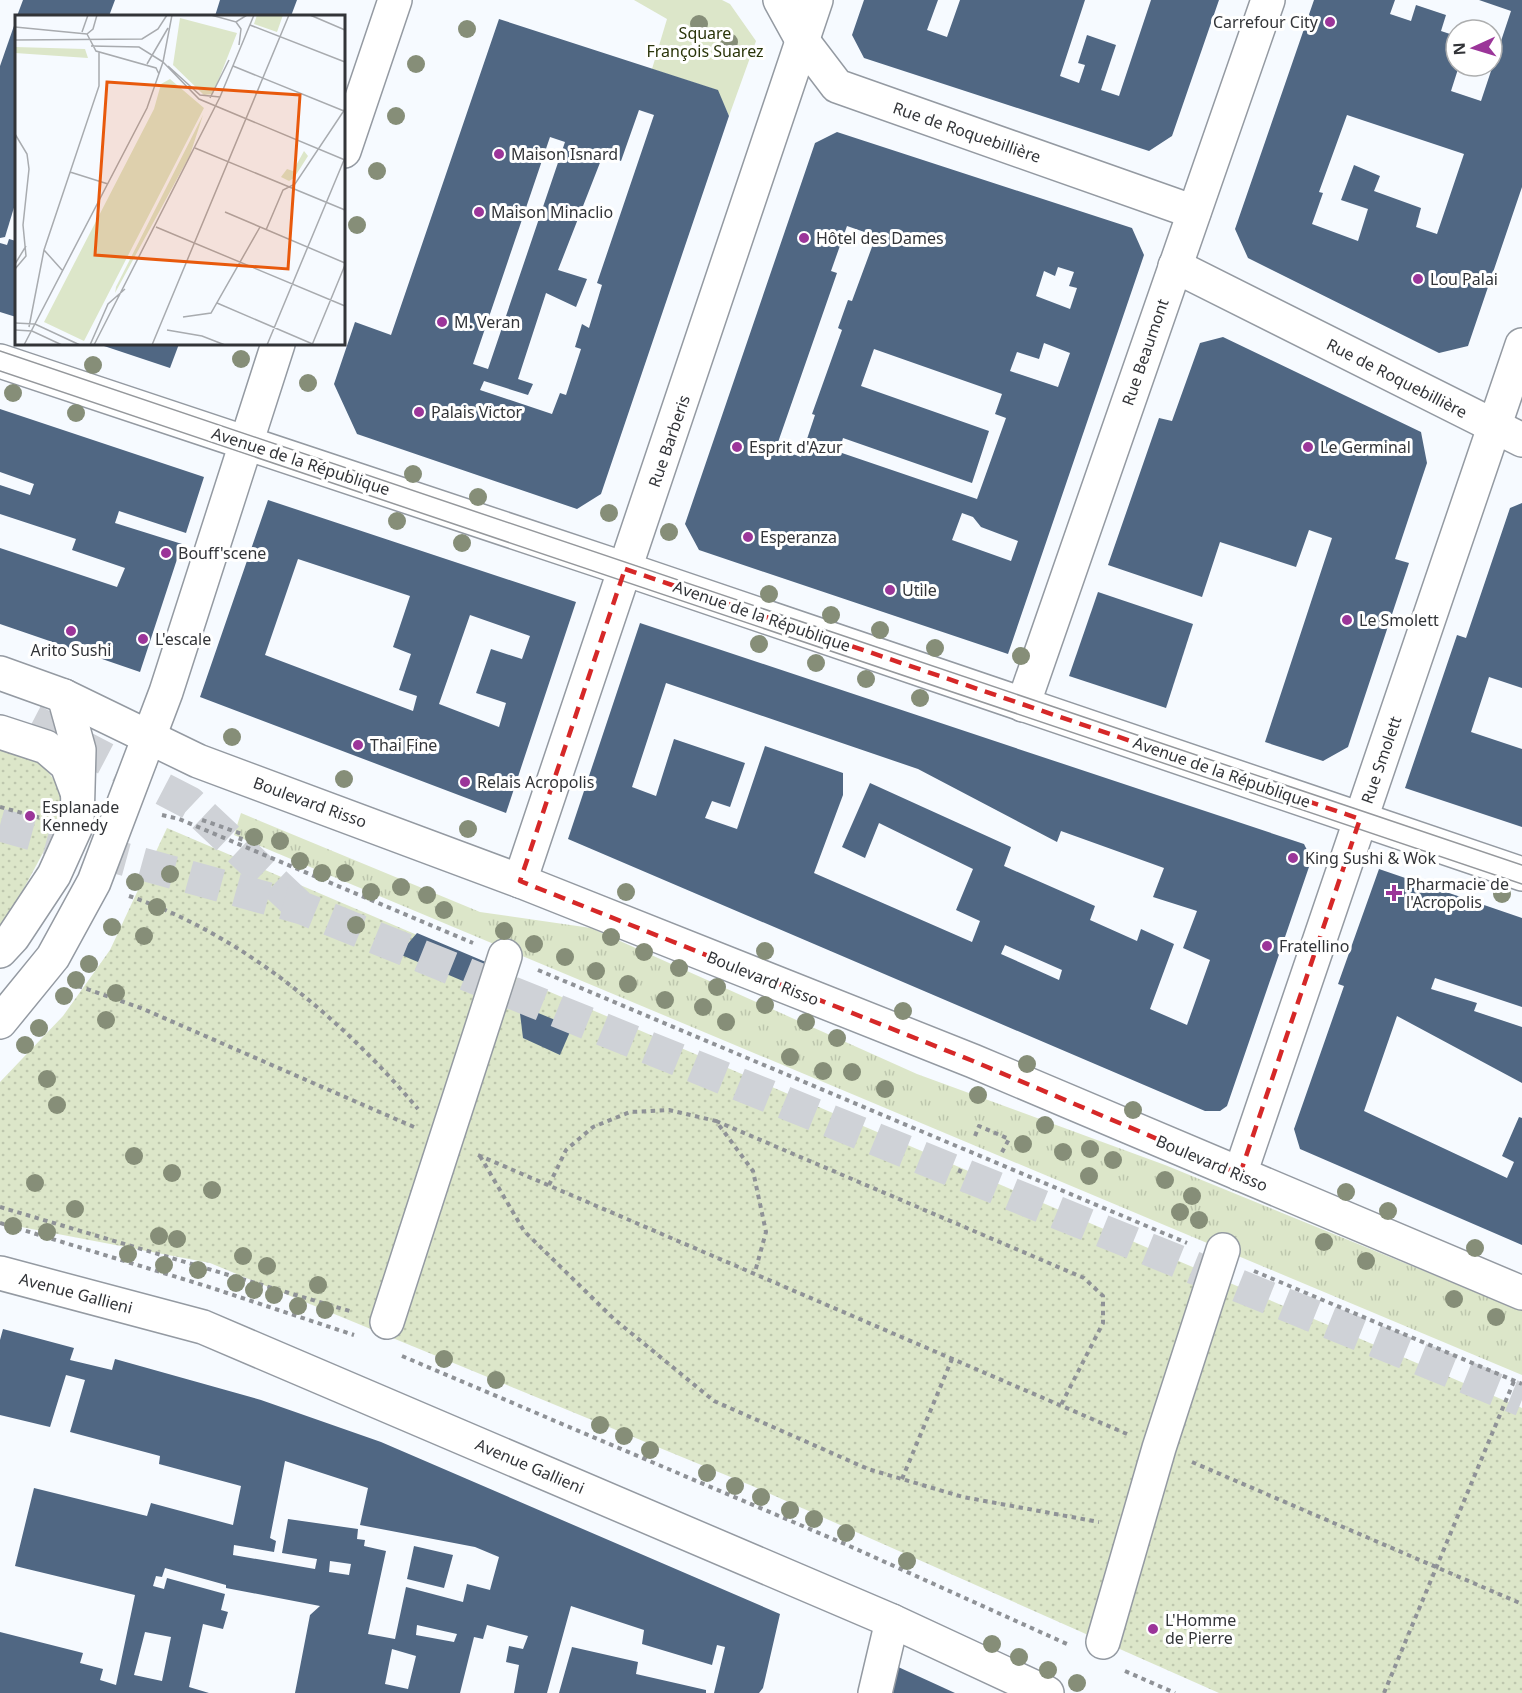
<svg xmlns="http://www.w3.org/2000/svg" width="1522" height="1693" viewBox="0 0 1522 1693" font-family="'Noto Sans',sans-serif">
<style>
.grass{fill:url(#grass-tufts)}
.park{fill:url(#park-dots)}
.garden{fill:#dce6c9}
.building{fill:#506783;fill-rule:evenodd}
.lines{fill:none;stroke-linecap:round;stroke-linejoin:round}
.major-tunnel{stroke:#cfd2d7;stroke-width:33;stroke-dasharray:33 16;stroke-linecap:butt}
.minor-casing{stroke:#949aa2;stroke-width:36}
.major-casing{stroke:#949aa2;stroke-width:36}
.path{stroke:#8f9297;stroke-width:4;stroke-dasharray:4.5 4.5;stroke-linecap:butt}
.minor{stroke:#fff;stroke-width:33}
.major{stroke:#fff;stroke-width:33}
.tram{stroke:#95989c;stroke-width:1.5}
.tree{fill:#868e78}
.marked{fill:none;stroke:#d62828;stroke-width:4.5;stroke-dasharray:12 8;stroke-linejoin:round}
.poi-dot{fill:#9b3599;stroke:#fff;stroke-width:2}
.labels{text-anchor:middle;stroke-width:6;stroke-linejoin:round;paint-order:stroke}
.poi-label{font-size:16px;fill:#323438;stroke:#fff;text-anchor:start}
.park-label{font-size:16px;fill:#2a350a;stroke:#fff}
.street-label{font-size:16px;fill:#323438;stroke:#fff}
.inset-road{fill:none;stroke:#a8abaf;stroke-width:1.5}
.view{fill:#e8590c;fill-opacity:0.15;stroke:#e8590c;stroke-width:3}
.inset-edge{fill:none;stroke:#323438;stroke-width:3}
</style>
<defs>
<pattern id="grass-tufts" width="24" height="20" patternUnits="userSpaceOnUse" patternTransform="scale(1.5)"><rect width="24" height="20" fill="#dce6c9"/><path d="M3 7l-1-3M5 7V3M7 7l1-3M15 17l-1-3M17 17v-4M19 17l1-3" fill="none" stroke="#bdc6ad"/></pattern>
<pattern id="park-dots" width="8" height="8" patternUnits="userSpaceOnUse" patternTransform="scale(1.5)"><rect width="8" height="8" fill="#dce6c9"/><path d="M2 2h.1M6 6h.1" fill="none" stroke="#bdc6ad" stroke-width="1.8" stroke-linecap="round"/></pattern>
</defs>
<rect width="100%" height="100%" fill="#f6faff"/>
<!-- grass -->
<path class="grass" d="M241,813L480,912L591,928L917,1074L1165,1165L1522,1311V1375L234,835Z"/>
<!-- park -->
<g class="park">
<path d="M0,745L37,757L66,796L52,836L8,918L0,927Z"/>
<path d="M167,828L1522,1408V1693H1219L750,1485L210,1263L0,1223V1082L63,1016L110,950Z"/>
</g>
<!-- garden -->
<path class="garden" d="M634,0H722L730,4L756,41L729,116L717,90L652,69L667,19Z"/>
<!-- building -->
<g class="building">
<path d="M23,0H115L109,16H17Z"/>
<path d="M220,0H297L291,16H215Z"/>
<path d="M864,0H938L927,30L947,37L960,0H1085L1060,76L1079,83L1085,65L1078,63L1087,35L1116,45L1101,90L1119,96L1151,0H1219L1172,136L1149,151L864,58L852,35Z"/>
<path d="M1314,0H1395L1390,14L1411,21L1416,5L1446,15L1441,31L1456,36V66H1459L1451,91L1481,101L1511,11L1479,0H1522V187L1468,346L1439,353L1248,258L1235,229ZM1347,115L1464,154L1437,234L1416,227L1421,208L1374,191L1380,176L1354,165L1341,200L1368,209L1358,241L1312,224L1323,193L1319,192Z"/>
<path d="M499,19L718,90L729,116L601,494L577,509L357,434L334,384L355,322L391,335ZM639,110L654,115L597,283L602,285L589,328L582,324L575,347L581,349L566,395L560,393L552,414L480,390L484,381L528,395L533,384L518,379L546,293L576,307L587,279L558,270L603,155L621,161ZM550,137L565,142L488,369L473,364Z"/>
<path d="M16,20V201L5,237L0,238V66Z"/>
<path d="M837,132L1132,228L1144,255L1008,654L699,550L685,524L815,143ZM847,226L876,236L852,301L848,300L838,328L842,330L812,414L815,415L801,457L776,448L837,273L831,271ZM1058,267L1074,272L1069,286L1077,288L1070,309L1036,296L1044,271L1055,276ZM1044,343L1070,353L1058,387L1010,371L1017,352L1039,359ZM874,349L1002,394L995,414L1006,418L977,499L839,452L843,438L972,483L989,431L861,386ZM962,513L973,517L981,527L1018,541L1011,561L952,540Z"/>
<path d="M9,239L16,241V317L0,312V243L7,245Z"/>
<path d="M1223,337L1421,432L1427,463L1395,559L1409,563L1348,747L1323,761L1265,742L1332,538L1309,530L1296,567L1220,542L1202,597L1108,565L1159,418L1172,421L1200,343Z"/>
<path d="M98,344H179L170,368Z"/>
<path d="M0,409L204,477L186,533L119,511L115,523L182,544L140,672L0,624V548L117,587L125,568L72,550L76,539L0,514V485L30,495L34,484L0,472Z"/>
<path d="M268,500L576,602L506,813L200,697ZM298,559L410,596L393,647L411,654L399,690L417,696L413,711L265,655ZM470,615L530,636L522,659L491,649L476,693L506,703L499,727L439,704Z"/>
<path d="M1522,503V688L1489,677L1471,732L1522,749V827L1405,788L1457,635L1466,638L1510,508Z"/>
<path d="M1098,592L1193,624L1166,708L1069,676Z"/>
<path d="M640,623L1304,844L1310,856V864L1227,1106L1220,1111H1205L568,839ZM666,683L918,769L1057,842L1061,831L1164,868L1153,897L1197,911L1183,948L1210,960L1187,1025L1150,1009L1174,944L1141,929L1137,941L1090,920L1095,906L1004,866L1011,847L870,783L842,847L865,858L879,823L973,869L956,910L980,921L972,942L814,873L843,795V773L765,746L737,829L705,818L712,801L730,807L745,763L674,739L656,796L632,787ZM1005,945L1062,970L1059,980L1001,954Z"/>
<path d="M1379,869L1522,918V1007L1435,978L1431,989L1477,1003L1474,1011L1522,1027V1083L1397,1016L1364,1111L1507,1178L1514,1162L1502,1156L1519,1117L1522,1118V1245L1300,1149L1294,1129L1344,986L1338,984Z"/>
<path d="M417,933L500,968L489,992L399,954Z"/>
<path d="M519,1005L572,1027L560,1055L523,1038Z"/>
<path d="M3,1329L74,1348L70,1360L112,1370L115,1359L261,1400L381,1442L780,1614L763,1688L759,1693H714L725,1647L717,1645L712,1665L642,1644L644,1630L571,1606L547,1693H514L519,1665L506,1662L509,1646L523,1649L528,1636L487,1625L483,1639L474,1637L460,1693H295L310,1615L320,1606L226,1588V1585L165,1568L162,1577L156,1576L153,1586L164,1589L167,1578L225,1594L221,1610L228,1612L223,1629L203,1624L189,1687L209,1693H0V1632L83,1653L80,1663L103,1669L100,1680L116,1685L135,1595L15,1566L34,1488L147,1516L151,1503L233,1525L241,1486L159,1464L160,1456L70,1432L85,1380L66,1375L50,1427L0,1415V1340ZM285,1461L368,1488L360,1525L475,1547L499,1557L490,1590L467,1584L463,1602L406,1587L395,1639L368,1634L386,1551L364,1546L365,1540L357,1539L358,1529L288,1519L282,1553L317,1559L315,1569L233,1555L234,1545L274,1552L276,1541L270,1538ZM330,1561L351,1564L349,1575L329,1572ZM417,1625L457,1634L454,1642L416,1635ZM145,1632L171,1637L162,1681L134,1675ZM392,1649L416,1656L408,1689L385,1684Z"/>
<path d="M414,1546L453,1555L444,1588L407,1579Z"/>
<path d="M572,1647L638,1662L636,1674L706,1690V1693H559Z"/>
<path d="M896,1666L931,1682L955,1693H887Z"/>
</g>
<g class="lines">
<!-- major-tunnel -->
<g class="major-tunnel">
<path d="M33,721L190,803L298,905"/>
<path d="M0,825L302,908L1522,1400"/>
</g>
<defs>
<g id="minor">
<path d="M780,0L802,40L837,86L1194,212"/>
<path d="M1175,266L1522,440"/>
<path d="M0,361L625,569L1522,874"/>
<path d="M1023,705L1268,0"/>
<path d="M520,881L816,0"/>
<path d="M1240,1174L1522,345"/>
<path d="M387,1322L505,956"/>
<path d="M1103,1642L1159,1448L1223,1250"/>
<path d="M875,1693L892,1621"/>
</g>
<g id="major">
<path d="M344,151L395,0"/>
<path d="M0,673L64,696L198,761L520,881L973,1061L1522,1293"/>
<path d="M0,732L46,747L67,765L77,792"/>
<path d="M0,951L13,937L54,875L77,824L79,750L64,696"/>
<path d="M0,1022L53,957L94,882L166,692L278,344"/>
<path d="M0,1273L203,1327L892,1621L1047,1693"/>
</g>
</defs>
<!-- minor casing -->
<use href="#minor" class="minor-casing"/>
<!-- major casing -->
<use href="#major" class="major-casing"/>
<!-- path -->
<g class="path">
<path d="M0,807L41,818"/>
<path d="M162,815L179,819L473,943"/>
<path d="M202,820L242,834L239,844"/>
<path d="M129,896C243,935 341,1018 418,1109"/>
<path d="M538,970L1187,1243"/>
<path d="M78,986L141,1008L414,1127"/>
<path d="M716,1121L1084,1278L1103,1296V1323L1061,1405"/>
<path d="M975,1136L979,1126L1009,1139L1000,1156"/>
<path d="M478,1155L1127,1434"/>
<path d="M480,1156L524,1231L614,1319L714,1401L868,1469L963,1497L1099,1522"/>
<path d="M959,1173L962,1166"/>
<path d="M549,1185L566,1150L593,1127L630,1112L669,1110L716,1121L753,1171L766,1232L755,1272"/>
<path d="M0,1207L353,1312"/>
<path d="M0,1223L206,1286L354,1335"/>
<path d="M1254,1271L1522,1384"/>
<path d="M402,1356L845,1544L1067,1644"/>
<path d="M1192,1462L1522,1604"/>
<path d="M902,1479L952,1359"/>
<path d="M1125,1671L1175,1693"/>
<path d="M1384,1693L1514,1381"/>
</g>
<!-- minor -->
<use href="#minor" class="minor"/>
<!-- major -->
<use href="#major" class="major"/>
<!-- tram -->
<g class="tram">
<path d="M0,351L1522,865"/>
<path d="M0,371L1522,884"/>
</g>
</g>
<!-- trees -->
<g class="tree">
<circle cx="699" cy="24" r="9"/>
<circle cx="467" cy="29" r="9"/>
<circle cx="729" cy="42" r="9"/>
<circle cx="416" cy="64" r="9"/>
<circle cx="396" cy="116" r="9"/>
<circle cx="377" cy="171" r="9"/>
<circle cx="357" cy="225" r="9"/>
<circle cx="241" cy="359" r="9"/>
<circle cx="93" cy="365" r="9"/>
<circle cx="308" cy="383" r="9"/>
<circle cx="13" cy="393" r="9"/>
<circle cx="76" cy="413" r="9"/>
<circle cx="413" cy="474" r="9"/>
<circle cx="478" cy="497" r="9"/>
<circle cx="609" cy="513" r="9"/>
<circle cx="397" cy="521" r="9"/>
<circle cx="669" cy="532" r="9"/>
<circle cx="462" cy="543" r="9"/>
<circle cx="769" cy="594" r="9"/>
<circle cx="831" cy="615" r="9"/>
<circle cx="880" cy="630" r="9"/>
<circle cx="759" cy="644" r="9"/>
<circle cx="935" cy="648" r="9"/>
<circle cx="1021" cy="656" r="9"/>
<circle cx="816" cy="663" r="9"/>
<circle cx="866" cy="679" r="9"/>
<circle cx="920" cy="698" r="9"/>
<circle cx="232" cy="737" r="9"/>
<circle cx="344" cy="779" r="9"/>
<circle cx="468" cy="829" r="9"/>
<circle cx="254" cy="837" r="9"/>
<circle cx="280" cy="841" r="9"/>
<circle cx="300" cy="861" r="9"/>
<circle cx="322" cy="873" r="9"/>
<circle cx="345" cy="873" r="9"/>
<circle cx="170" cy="874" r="9"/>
<circle cx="135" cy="882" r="9"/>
<circle cx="401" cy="887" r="9"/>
<circle cx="371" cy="892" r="9"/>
<circle cx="626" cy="892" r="9"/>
<circle cx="1502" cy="894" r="9"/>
<circle cx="427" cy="895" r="9"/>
<circle cx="157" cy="907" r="9"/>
<circle cx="444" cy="910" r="9"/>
<circle cx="356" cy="925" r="9"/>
<circle cx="112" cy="927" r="9"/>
<circle cx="504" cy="931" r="9"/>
<circle cx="144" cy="936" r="9"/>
<circle cx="611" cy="937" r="9"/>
<circle cx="534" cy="944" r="9"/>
<circle cx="765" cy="951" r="9"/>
<circle cx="644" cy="952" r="9"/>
<circle cx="565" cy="957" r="9"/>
<circle cx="89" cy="964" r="9"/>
<circle cx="679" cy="968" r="9"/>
<circle cx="596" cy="971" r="9"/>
<circle cx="76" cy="980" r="9"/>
<circle cx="628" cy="984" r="9"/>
<circle cx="717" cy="987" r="9"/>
<circle cx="116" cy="993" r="9"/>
<circle cx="64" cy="996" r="9"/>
<circle cx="665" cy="1000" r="9"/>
<circle cx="765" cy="1005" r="9"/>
<circle cx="703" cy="1007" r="9"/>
<circle cx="903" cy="1011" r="9"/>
<circle cx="106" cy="1020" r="9"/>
<circle cx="726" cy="1022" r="9"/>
<circle cx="806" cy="1022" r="9"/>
<circle cx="39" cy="1028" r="9"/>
<circle cx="837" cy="1038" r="9"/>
<circle cx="25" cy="1045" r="9"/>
<circle cx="790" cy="1057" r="9"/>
<circle cx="1027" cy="1064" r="9"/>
<circle cx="823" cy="1071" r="9"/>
<circle cx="852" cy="1072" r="9"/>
<circle cx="47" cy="1079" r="9"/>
<circle cx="885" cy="1089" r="9"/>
<circle cx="978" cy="1095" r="9"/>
<circle cx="57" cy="1105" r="9"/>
<circle cx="1133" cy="1110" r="9"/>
<circle cx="1045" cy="1125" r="9"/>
<circle cx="1023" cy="1144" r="9"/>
<circle cx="1090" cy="1149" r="9"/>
<circle cx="1063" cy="1152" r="9"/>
<circle cx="134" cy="1156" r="9"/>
<circle cx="1113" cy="1160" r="9"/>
<circle cx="172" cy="1173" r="9"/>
<circle cx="1089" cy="1176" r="9"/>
<circle cx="1165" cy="1180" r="9"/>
<circle cx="35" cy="1183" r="9"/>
<circle cx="212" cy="1190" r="9"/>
<circle cx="1346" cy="1192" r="9"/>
<circle cx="1192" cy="1196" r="9"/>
<circle cx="75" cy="1209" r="9"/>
<circle cx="1388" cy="1211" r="9"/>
<circle cx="1180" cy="1212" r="9"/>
<circle cx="1199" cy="1220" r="9"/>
<circle cx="13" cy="1226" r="9"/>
<circle cx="47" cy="1232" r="9"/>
<circle cx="159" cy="1236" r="9"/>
<circle cx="177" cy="1239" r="9"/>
<circle cx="1324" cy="1242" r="9"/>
<circle cx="1475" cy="1248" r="9"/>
<circle cx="128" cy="1254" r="9"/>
<circle cx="243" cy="1256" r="9"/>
<circle cx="1366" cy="1261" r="9"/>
<circle cx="164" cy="1265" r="9"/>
<circle cx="267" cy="1266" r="9"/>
<circle cx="198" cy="1270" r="9"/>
<circle cx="236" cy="1283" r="9"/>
<circle cx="318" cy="1285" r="9"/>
<circle cx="254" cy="1290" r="9"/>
<circle cx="274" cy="1295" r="9"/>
<circle cx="1454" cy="1299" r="9"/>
<circle cx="298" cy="1306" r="9"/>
<circle cx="325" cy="1310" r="9"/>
<circle cx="1496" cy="1317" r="9"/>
<circle cx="444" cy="1359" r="9"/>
<circle cx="496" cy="1380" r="9"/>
<circle cx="600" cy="1425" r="9"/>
<circle cx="624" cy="1436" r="9"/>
<circle cx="650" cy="1450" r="9"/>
<circle cx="707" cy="1473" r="9"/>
<circle cx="735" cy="1486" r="9"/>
<circle cx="761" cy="1497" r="9"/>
<circle cx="790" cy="1510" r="9"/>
<circle cx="814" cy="1519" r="9"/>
<circle cx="846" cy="1533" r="9"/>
<circle cx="907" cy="1561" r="9"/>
<circle cx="992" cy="1644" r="9"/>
<circle cx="1019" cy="1657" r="9"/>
<circle cx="1048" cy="1670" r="9"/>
<circle cx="1077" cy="1683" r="9"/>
</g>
<!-- marked area -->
<path class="marked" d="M625,569L1360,819L1240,1174L973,1061L520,881Z"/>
<!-- markers -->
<g class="poi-dot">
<circle cx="1330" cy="22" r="6"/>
<circle cx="499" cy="154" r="6"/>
<circle cx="479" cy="212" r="6"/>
<circle cx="804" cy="238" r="6"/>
<circle cx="1418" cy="279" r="6"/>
<circle cx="442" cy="322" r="6"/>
<circle cx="419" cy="412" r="6"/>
<circle cx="737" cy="447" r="6"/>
<circle cx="1308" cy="447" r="6"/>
<circle cx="748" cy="537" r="6"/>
<circle cx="166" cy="553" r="6"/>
<circle cx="890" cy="590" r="6"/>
<circle cx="1347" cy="620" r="6"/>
<circle cx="71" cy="631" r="6"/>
<circle cx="143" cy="639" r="6"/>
<circle cx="358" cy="745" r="6"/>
<circle cx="465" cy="782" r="6"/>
<circle cx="30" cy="816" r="6"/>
<circle cx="1293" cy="858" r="6"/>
<path d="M1391 884h6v6h6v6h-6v6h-6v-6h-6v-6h6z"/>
<circle cx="1267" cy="946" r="6"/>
<circle cx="1153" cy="1629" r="6"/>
</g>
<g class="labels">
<!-- poi labels -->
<g class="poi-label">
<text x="1318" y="28" text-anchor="end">Carrefour City</text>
<text x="511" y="160">Maison Isnard</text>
<text x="491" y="218">Maison Minaclio</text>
<text x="816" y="244">Hôtel des Dames</text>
<text x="1430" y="285">Lou Palai</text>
<text x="454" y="328">M. Veran</text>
<text x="431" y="418">Palais Victor</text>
<text x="749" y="453">Esprit d'Azur</text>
<text x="1320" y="453">Le Germinal</text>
<text x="760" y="543">Esperanza</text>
<text x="178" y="559">Bouff'scene</text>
<text x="902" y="596">Utile</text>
<text x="1359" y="626">Le Smolett</text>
<text x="155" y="645">L'escale</text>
<text x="71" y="656" text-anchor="middle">Arito Sushi</text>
<text x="370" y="751">Thai Fine</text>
<text x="477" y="788">Relais Acropolis</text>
<text x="42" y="813">Esplanade<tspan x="42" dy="18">Kennedy</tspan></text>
<text x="1305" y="864">King Sushi &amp; Wok</text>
<text x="1406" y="890">Pharmacie de<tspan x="1406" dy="18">l'Acropolis</tspan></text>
<text x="1279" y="952">Fratellino</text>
<text x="1165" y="1626">L'Homme<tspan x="1165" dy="18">de Pierre</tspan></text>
</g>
<!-- park labels -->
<g class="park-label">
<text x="705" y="39">Square<tspan x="705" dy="18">François Suarez</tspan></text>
</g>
<!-- street labels -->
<g class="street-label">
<text transform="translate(967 132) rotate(19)" y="6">Rue de Roquebillière</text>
<text transform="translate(1145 352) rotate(-71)" y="6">Rue Beaumont</text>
<text transform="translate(1397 378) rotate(27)" y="6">Rue de Roquebillière</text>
<text transform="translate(669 441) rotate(-71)" y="6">Rue Barberis</text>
<text transform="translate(301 461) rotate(18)" y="6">Avenue de la République</text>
<text transform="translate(762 616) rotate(19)" y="6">Avenue de la République</text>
<text transform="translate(1381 760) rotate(-71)" y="6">Rue Smolett</text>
<text transform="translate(1222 772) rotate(19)" y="6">Avenue de la République</text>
<text transform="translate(310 802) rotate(20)" y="6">Boulevard Risso</text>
<text transform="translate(763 978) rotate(22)" y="6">Boulevard Risso</text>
<text transform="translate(1212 1163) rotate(23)" y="6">Boulevard Risso</text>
<text transform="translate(76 1293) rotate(15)" y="6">Avenue Gallieni</text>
<text transform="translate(530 1466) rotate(23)" y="6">Avenue Gallieni</text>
</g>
</g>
<!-- overview -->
<g transform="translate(15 15)">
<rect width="330" height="330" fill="#f6faff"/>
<path d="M0,32L70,34L73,43L0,38ZM188,100L175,140L100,278L101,272Z" fill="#dce6c9"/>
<path d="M242,0H268L262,17L239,9ZM165,3L222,18L198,79L189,80L158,50ZM155,64L189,93L69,326L29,307L139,94L146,69Z" fill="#dce6c9"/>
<path d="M289,136L293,141L279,163L274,166L266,162L272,154L278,156Z" fill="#dce6c9"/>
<path class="inset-road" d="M196,0L221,7L232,0M295,0L330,15M221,7L226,14L224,30M235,10L330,47M0,12L72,19M67,17L73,0M72,19L81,36L141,53L144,59M72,19L78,14L82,0M0,25L127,24L143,14L152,0M76,31L124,32L148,47M148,47L184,84L330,145M132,49L153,13M153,51L185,80L205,82M218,51L329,96M195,83L214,45M0,119L12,139L14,154L8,210L11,241L0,254M180,133L330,195M55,157L93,169M210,197L330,248M141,212L330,291M251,215L268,175L280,169L330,94M29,235L47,255M0,249L11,231M202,288L300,330M168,302L196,298L245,212M0,308L20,309L65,330M14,312L29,235L84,71V37M0,315L17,316L47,330M152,315L187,321L210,330M9,330L132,93L148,47L157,0M75,330L93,289L110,274M79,330L205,82L239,0M137,330L274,0M252,330L329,145M297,330L330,250"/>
<path class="view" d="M92,67L285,80L273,254L80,240Z"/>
<rect width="330" height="330" class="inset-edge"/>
</g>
<!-- north arrow -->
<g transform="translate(1474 48) rotate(266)"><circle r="28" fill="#ffffff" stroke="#adaeaf" stroke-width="1.5"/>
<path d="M0-4.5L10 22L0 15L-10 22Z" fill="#9b3599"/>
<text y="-9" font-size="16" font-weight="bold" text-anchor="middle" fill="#323438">N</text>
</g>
</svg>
